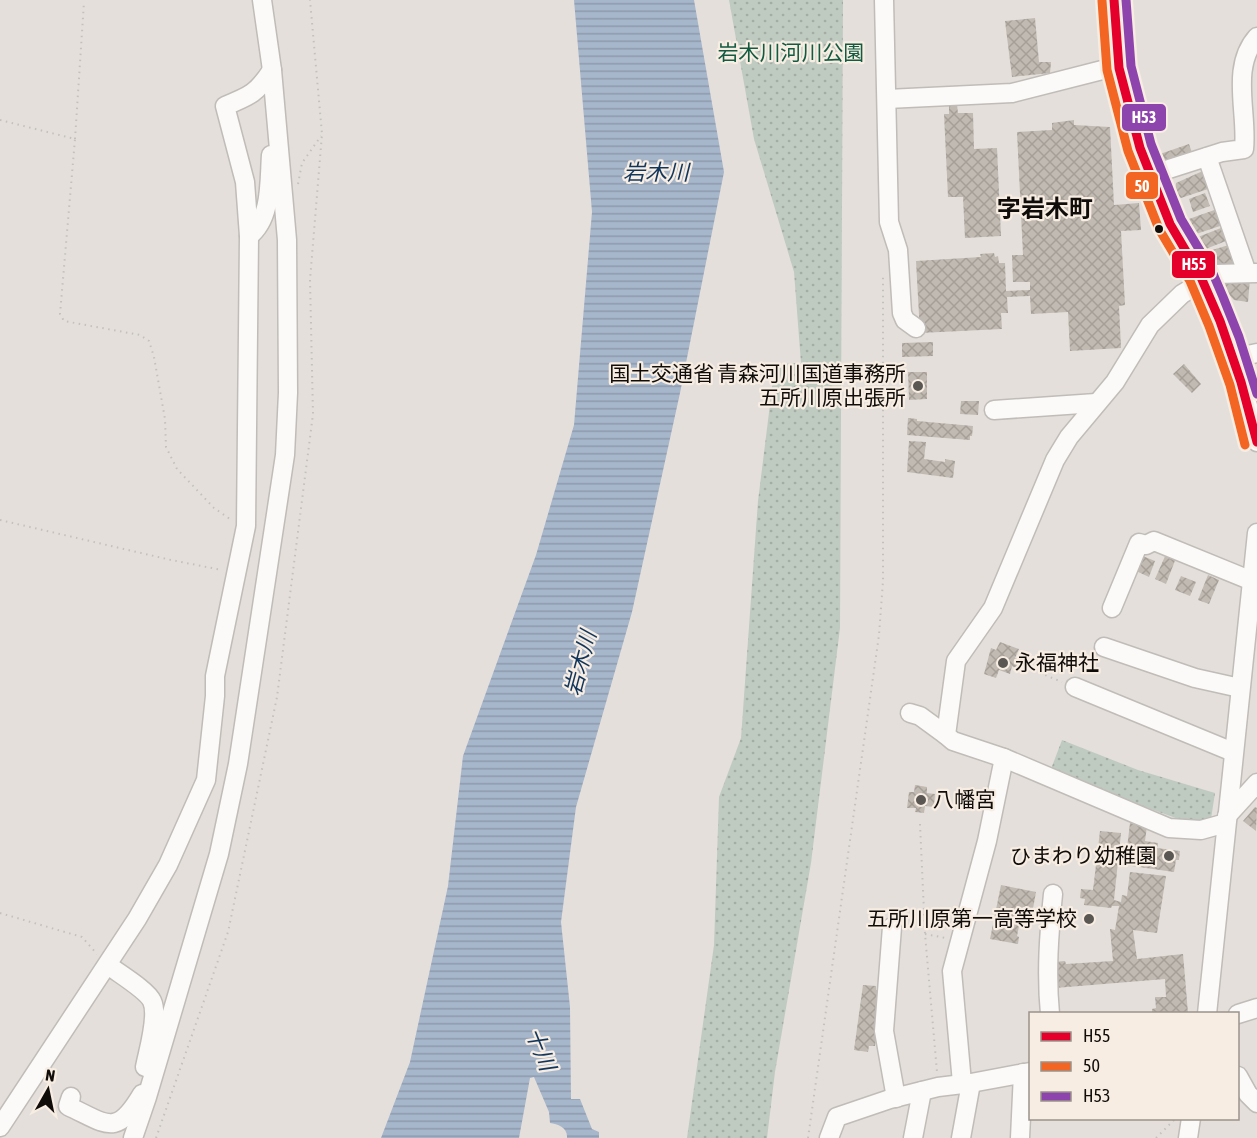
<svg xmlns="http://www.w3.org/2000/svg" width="1257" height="1138" viewBox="0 0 1257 1138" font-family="'Asap Condensed','Noto Sans JP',sans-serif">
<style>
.green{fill:url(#green-dots)}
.water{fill:url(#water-rules)}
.building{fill:url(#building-cross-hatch)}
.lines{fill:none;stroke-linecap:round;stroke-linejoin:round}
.minor-casing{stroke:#c0bcb7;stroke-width:21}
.path{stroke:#c3c1bf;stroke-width:2;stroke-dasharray:1.5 4.5;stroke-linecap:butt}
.minor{stroke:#fbfaf9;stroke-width:18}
.bus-1-casing{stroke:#f7ede2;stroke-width:14}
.bus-2-casing{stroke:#f7ede2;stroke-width:14}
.bus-3-casing{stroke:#f7ede2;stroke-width:14}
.bus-1{stroke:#e4002b;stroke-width:9}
.bus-2{stroke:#f26522;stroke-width:9}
.bus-3{stroke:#8e44ad;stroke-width:9}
.bus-dot{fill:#0f0c09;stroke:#f7ede2;stroke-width:2}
.poi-dot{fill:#5a5652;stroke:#f7ede2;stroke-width:2}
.labels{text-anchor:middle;stroke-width:4.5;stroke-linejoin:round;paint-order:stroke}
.park-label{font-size:21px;fill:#115b40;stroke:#f7ede2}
.poi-label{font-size:21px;fill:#0f0c09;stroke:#f7ede2;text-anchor:end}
.water-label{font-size:22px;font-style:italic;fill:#11365e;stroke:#f7ede2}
.quarter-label{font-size:24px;font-weight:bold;fill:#0f0c09;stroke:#f7ede2}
.line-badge{stroke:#f7ede2;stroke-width:2}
.badge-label{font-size:16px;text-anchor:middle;font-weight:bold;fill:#fff}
</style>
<defs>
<pattern id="green-dots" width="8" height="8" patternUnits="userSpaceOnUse" patternTransform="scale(1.5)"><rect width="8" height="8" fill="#bfcbc1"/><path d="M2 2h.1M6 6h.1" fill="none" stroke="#a3ada4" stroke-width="1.8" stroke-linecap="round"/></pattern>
<pattern id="water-rules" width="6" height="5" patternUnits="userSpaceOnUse" patternTransform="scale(1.5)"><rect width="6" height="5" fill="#a6b6cb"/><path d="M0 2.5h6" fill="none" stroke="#8e9bad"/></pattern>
<pattern id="building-cross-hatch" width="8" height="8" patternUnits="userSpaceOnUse" patternTransform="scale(1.5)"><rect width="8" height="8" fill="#c1bab2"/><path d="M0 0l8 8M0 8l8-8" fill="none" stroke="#a59f98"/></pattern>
</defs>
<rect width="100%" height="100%" fill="#e4dfda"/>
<!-- green -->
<g class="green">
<path d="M729,0H843L840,628L811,863L775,1072L767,1138H687L714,945L719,797L741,738L758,501L775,364L801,363L794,272L754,139Z"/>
<path d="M1062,740L1138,770L1215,793L1211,819L1199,821H1184L1123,799L1051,769Z"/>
</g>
<!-- water -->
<path class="water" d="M574,0H694L724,172L680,393L632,612L576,807L561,922L570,1007L571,1099H580L592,1129L599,1132V1138H567C568,1128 558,1124 550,1123L549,1112L534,1077L530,1078L519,1138H381L410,1062L448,886L463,756L536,555L574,425L592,212Z"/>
<!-- building -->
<g class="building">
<path d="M1035,18L1039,62H1051L1050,73L1012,77L1005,21Z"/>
<path d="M957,105L958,113H973L974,149L997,148L1001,236L965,238L963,197H948L944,114H949V106Z"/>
<path d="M1074,120V125L1110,127L1114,205L1139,203L1141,230L1121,231L1125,305L1119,306L1121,348L1070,351L1068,312L1031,314L1030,296L1007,297L1008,313H1001L1002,329L920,333L916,261L981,257L980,254L994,253L995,257L998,256L999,263H1005L1006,291L1030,290V282H1013L1012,255H1023L1017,132L1052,130V123Z"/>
<path d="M1189,144L1193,156L1164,165L1160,154Z"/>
<path d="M1205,170L1211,188L1181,198L1175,194L1176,183Z"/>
<path d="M1205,193L1210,206L1193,212L1189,199Z"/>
<path d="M1220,208L1226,224L1196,234L1189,219Z"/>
<path d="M1221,228L1226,241L1203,250L1198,237Z"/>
<path d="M1232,244L1239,264L1229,267L1228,265L1215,268L1209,251Z"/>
<path d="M1225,278L1250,279L1248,302L1234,300L1224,289Z"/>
<path d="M933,342V356L902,357V343Z"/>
<path d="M1184,364L1201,384L1192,393L1173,374Z"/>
<path d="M908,372H927V399L909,400Z"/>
<path d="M961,401H979L978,415L960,414Z"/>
<path d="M908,418L917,419V421L973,426L972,436H970V440L907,435Z"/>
<path d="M909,441L926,442L924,459L945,462V459L955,461L953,478L907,472Z"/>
<path d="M1166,554L1176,558L1166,584L1155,579Z"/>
<path d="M1140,555L1155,561L1149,577L1134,570Z"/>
<path d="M1208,575L1219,580L1209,604L1198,600Z"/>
<path d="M1181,576L1196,582L1190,596L1175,590Z"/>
<path d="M1000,642L1019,649L1015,658L1020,660L1016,668L1012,666L1010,674L999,670L996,678L984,674L991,648L996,650Z"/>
<path d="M915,785L927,787V793L935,794L934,807L925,806L924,813L915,812L916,808H907L909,792H914Z"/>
<path d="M1255,807L1257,808L1256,831L1243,821Z"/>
<path d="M1130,823L1147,826L1145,841L1158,843L1157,848L1180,851L1179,860H1176L1174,872L1125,865Z"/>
<path d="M1100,831L1121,833L1114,900L1121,902L1122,895L1127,896L1130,872L1166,876L1157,933L1133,930L1137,959L1183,954L1188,1013L1152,1014V1009L1156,1008L1155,997H1166L1165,979L1055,988L1054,962L1065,961L1066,964L1113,961L1110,929L1115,930L1119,906H1112L1111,908L1084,905L1085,899L1080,898L1081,889L1093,890Z"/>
<path d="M1001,885L1036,892L1032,914L1026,912L1027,907H1023L1017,936L1019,937L1018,944L990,939Z"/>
<path d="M863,985L876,986V990H879L881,994L875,1046H869L868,1052L854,1050Z"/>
</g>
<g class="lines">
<defs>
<g id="minor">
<path d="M884,0L889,222L898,250L902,313L905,320L916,328"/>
<path d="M1114,0C1116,22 1115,46 1119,68C1129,121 1147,175 1170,224C1179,244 1195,262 1204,283C1227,333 1245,389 1257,442"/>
<path d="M887,99L1012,93L1118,66"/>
<path d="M1207,157L1247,273"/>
<path d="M1150,175L1222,152L1244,149C1248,113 1230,67 1257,37"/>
<path d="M249,236C272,218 269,182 271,155"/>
<path d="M1233,358L1257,353"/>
<path d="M994,410L1096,403"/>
<path d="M1112,608L1139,543L1146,545L1154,541L1257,583"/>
<path d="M1104,647L1195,678L1240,688"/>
<path d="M1075,687L1233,752"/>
<path d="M910,713L920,716L946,735"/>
<path d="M1227,816L1257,783"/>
<path d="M1226,823L1201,830L1169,828L1004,758L953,741L946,735L956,661L993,608L1055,460L1069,437L1115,382L1150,325L1182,294L1215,274L1257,273"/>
<path d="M892,927L884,1031L896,1098"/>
<path d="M108,965C118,973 147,990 152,1001C159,1016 148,1051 145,1067"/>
<path d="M1050,1014C1046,973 1049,934 1053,894"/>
<path d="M1207,1014L1257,533"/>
<path d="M1238,1014L1257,1008"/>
<path d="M1238,1076L1248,1094L1257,1103"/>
<path d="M962,1083L952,971L987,841L1004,758"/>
<path d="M71,1097L68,1106C107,1124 116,1138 142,1094"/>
<path d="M0,1127L137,919L168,865L206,780L215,696V676L246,526L249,236L245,182L225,106C250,96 257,93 272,70"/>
<path d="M133,1138L147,1097L219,854L238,764L285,455L288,393L287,240L272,70L262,0"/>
<path d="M829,1138L837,1117L890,1099L938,1087L971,1083L1030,1072"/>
<path d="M913,1138L922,1091"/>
<path d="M961,1138L971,1083"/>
<path d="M1020,1138L1023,1073"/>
<path d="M1188,1138L1191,1118"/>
</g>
</defs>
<!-- minor casing -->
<use href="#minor" class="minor-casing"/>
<!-- path -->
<g class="path">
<path d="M0,120L75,139L60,314L64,321L140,335L149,341L154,357L165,419L166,447L177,469L214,508L230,519"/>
<path d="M75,139L84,2"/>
<path d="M298,184L302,163L321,136"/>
<path d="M0,520L171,560L222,570"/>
<path d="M1023,666L1062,682"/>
<path d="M920,824L925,934L937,1072"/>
<path d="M0,913L82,937L97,954"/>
<path d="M925,934L946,938"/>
<path d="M156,1138L228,932L277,697L313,414L310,280L322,134L310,0"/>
<path d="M808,1138L879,635L883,581V276"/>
<path d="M1156,1138L1174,1120"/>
</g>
<!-- minor -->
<use href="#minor" class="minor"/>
<defs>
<path id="bus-1" d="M1114,0L1119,68L1140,148L1170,224L1200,275L1220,321L1241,382L1257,442"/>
<path id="bus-2" d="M1102,1L1107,70L1128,151L1159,229L1190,281L1209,326L1230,385L1245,445"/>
<path id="bus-3" d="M1126,0L1131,66L1151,144L1181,219L1211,269L1223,297L1239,337L1257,394"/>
</defs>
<!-- bus-1 casing -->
<use href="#bus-1" class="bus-1-casing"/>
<!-- bus-2 casing -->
<use href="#bus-2" class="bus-2-casing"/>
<!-- bus-3 casing -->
<use href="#bus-3" class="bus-3-casing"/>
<!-- bus-1 -->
<use href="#bus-1" class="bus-1"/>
<!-- bus-2 -->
<use href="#bus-2" class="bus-2"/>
<!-- bus-3 -->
<use href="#bus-3" class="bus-3"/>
</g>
<!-- markers -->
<circle class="bus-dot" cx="1159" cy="229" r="5"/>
<g class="poi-dot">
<circle cx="918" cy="386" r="6"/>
<circle cx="1003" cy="663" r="6"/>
<circle cx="921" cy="800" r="6"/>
<circle cx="1169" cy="856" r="6"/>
<circle cx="1089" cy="919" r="6"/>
</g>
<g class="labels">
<!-- park labels -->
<g class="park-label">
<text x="791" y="60">岩木川河川公園</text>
</g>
<!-- poi labels -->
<g class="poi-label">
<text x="906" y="381">国土交通省 青森河川国道事務所<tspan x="906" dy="24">五所川原出張所</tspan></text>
<text x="1015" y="670" text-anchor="start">永福神社</text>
<text x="933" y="807" text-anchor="start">八幡宮</text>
<text x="1157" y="863">ひまわり幼稚園</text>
<text x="1077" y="926">五所川原第一高等学校</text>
</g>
<!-- water labels -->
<g class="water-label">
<text x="656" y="180">岩木川</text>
<text transform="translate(580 663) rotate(-75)" y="8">岩木川</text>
<text transform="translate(541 1049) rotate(68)" y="8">十川</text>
</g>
<!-- quarter labels -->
<g class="quarter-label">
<text x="1045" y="217">字岩木町</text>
</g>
</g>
<g class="line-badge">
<rect x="1121" y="103" width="46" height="29" rx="6" fill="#8e44ad"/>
<rect x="1125" y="171" width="34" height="29" rx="6" fill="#f26522"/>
<rect x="1171" y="250" width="45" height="29" rx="6" fill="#e4002b"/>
</g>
<g class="badge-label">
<text x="1144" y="123">H53</text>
<text x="1142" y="192">50</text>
<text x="1194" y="270">H55</text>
</g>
<!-- legend -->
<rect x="1029" y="1012" width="210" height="108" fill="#f7ede2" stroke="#9a938b" stroke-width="1.5"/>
<rect x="1041" y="1032" width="30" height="9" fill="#e4002b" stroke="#9a938b" stroke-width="1.5"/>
<text x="1083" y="1042" font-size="18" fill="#0f0c09">H55</text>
<rect x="1041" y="1062" width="30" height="9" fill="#f26522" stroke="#9a938b" stroke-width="1.5"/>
<text x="1083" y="1072" font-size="18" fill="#0f0c09">50</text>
<rect x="1041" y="1092" width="30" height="9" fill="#8e44ad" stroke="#9a938b" stroke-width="1.5"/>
<text x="1083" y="1102" font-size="18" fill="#0f0c09">H53</text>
<!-- north arrow -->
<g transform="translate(48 1090) rotate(9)" stroke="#f7ede2" stroke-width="4.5" paint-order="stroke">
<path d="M0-4.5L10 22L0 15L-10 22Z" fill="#0f0c09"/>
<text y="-9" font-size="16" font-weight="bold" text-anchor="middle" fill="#0f0c09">N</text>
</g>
</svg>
